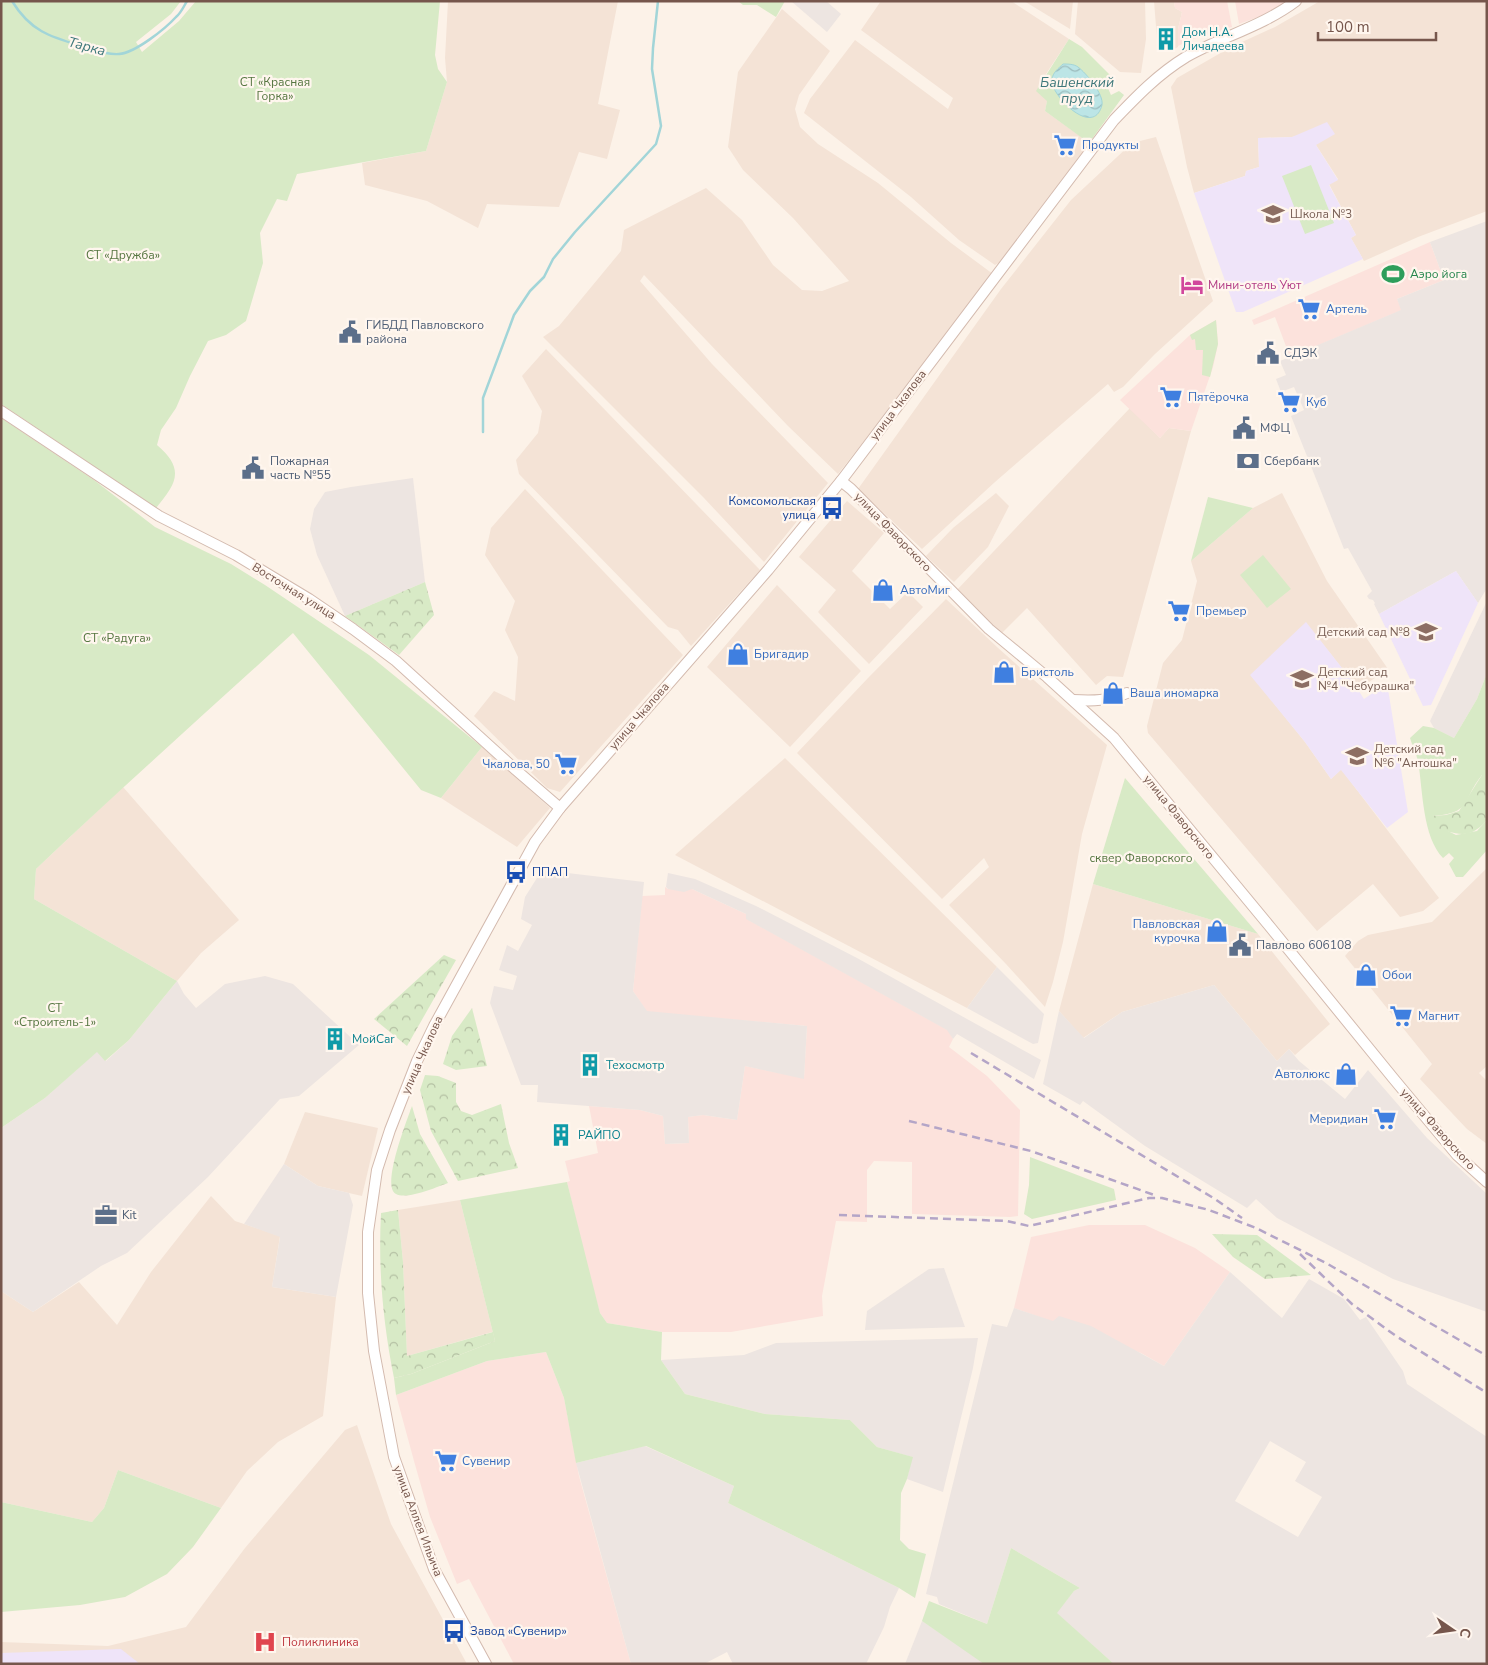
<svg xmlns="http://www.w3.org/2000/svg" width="1488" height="1665" viewBox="0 0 1488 1665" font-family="'Nunito Sans',sans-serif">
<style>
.residential{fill:#f4e3d6}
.commercial{fill:#fce2dc}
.industrial{fill:#ede5e1;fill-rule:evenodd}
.education{fill:#efe4f9}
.green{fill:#d8eac6}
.forest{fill:url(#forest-crowns)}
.water{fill:url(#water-waves);stroke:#a2d5d8}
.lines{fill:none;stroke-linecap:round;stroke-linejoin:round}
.stream{stroke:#a2d5d8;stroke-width:2.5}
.secondary-casing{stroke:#d3baae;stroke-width:12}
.secondary{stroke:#fff;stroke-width:10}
.rail{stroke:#b4a5c7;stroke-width:2.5;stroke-dasharray:8 5;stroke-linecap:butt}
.labels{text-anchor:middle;stroke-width:4.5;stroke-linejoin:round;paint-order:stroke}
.culture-label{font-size:12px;fill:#0d838f;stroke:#fff6ee;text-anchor:start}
.park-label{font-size:12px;fill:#567641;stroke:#fff6ee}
.shop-label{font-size:12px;fill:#366cbe;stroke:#fff6ee;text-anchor:start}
.education-label{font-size:12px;fill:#785e54;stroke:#fff6ee;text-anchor:start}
.leisure-label{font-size:12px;fill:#27864d;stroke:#fff6ee;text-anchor:start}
.hotel-label{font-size:12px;fill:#b23c85;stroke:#fff6ee;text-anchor:start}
.service-label{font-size:12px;fill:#4e5e75;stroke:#fff6ee;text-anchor:start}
.street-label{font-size:12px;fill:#76564c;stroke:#fff6ee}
.transit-label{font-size:12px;fill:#164399;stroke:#fff6ee;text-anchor:start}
.health-label{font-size:12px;fill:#be3a42;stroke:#fff6ee;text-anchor:start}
.water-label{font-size:14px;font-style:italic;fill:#3f787b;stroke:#fff6ee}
</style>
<defs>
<pattern id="forest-crowns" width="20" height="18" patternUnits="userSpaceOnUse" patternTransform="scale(1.25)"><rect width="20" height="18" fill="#d8eac6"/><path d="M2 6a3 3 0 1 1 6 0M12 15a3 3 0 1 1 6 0" fill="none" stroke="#b4c0a3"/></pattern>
<pattern id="water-waves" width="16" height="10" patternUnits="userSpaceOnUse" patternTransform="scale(1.25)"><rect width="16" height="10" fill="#bce5e6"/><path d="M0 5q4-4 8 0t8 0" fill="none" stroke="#9dbcbd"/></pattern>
</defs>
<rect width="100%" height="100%" fill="#fcf2e8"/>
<!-- residential -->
<g class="residential">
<path d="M448,1H618L598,104L620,110L607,159L579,152L559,207L487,204L478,228L427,201L365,185L362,163L426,151L447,82L445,58Z"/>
<path d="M881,1H1011L1069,39L1046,74L1047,101L1045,111L1091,144L1002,261L995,265L959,240L911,197L804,113L810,99L855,40L948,109L953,98L861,30Z"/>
<path d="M1024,1H1073L1070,29Z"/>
<path d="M1078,1H1145L1146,39L1141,73L1120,72L1075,34Z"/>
<path d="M1154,1H1174L1175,8L1182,12L1178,29V47L1174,49L1158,52Z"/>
<path d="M1320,1H1487V211L1418,237L1364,261L1351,238L1356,235L1329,184L1338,179L1316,145L1300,135L1292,137L1258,138L1259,167L1246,171L1245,176L1194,193L1187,167L1171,87L1177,78L1231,47L1275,27Z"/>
<path d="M782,9L830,51L799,95L795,109L800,127L818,144L878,183L951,243L993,274L905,389L838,474L788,426L644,275L640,281L712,364L828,483L764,562L704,498L543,337L559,326L621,251L624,230L706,188L742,220L773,265L802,290L822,291L849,281L793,218L743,170L728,147L738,72Z"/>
<path d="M1156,137L1213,301L1155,354L1123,387L1114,392L1108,384L995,482L922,549L858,489L1001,289L1071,200L1132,143Z"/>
<path d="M546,349L760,570L691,646L678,630L668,627L519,474L516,460L538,433L542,411L522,376Z"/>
<path d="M1130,408L1160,438L1169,428L1191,431L1123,677L1107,676L1096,685L1027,608L1001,634L955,592Z"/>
<path d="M525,489L683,655L560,792L547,788L474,716L494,691L515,701L518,657L505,630L515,601L485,555L491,528Z"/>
<path d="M996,493L1009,506L988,547L954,582L926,556L953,528Z"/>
<path d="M1282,493L1327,581L1388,669L1369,682H1353L1306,623L1251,675L1305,742L1331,779L1341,769L1439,898L1423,911L1400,917L1373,884L1317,931L1148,733L1147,726L1163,663L1182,640L1197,581L1191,561L1253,508Z"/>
<path d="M847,501L884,533L852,571L890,609L908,592L923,607L869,664L818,612L836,590L799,557Z"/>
<path d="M777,585L861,671L790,747L707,667Z"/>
<path d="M946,599L997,647L1107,745L1082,834L1063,942L1053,982L1045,1007L1006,964L949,905L989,867L984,858L942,899L797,753L868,678Z"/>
<path d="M482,747L550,808L517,847L441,798Z"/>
<path d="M785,758L997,967L967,1008L675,855Z"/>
<path d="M123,787L239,920L201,953L177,981L34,899L36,869Z"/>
<path d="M1487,868V1066L1479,1073L1487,1081V1144L1467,1129L1420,1079L1432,1064L1345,956L1358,941L1368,935L1432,922Z"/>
<path d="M1093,884L1258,934L1330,1024L1295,1055L1289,1049L1277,1061L1214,985L1122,1012L1083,1038L1059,1011Z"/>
<path d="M305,1112L378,1128L362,1196L318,1186L284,1164Z"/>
<path d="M211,1196L235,1221L280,1236L272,1287L336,1297L323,1416L278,1442L247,1471L221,1508L118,1470L104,1508L92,1522L1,1502V1291L33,1312L79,1282L117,1325L151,1272Z"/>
<path d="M460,1200L495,1341L492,1332L407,1356L403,1262L398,1210Z"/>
<path d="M357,1425L391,1524L467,1664H1V1642L108,1646L186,1627L245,1548L345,1430Z"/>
</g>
<!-- commercial -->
<g class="commercial">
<path d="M1174,1H1227L1232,27L1190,40L1178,46V29L1182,12L1175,8Z"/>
<path d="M1235,1H1282L1283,4L1272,12L1239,24Z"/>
<path d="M1430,242L1444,280L1397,299L1402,310L1290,357L1275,317L1254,325L1252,320Z"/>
<path d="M1216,320L1218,344L1213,367L1191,431L1169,428L1160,438L1120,400L1190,335Z"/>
<path d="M665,887L668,889H692L746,914L747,919L948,1030L953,1039L949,1047L987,1076L1020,1110L1018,1216L1010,1217L912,1214V1162L874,1161L867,1170V1222L836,1221L822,1296L823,1316L731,1332H662L607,1323L600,1313L589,1274L567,1182L570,1181L565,1161L598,1153L589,1106L640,1110L663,1116L665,1144L689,1143L688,1117L703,1115L737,1120L745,1066L804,1078L807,1026L647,1012L633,991L642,896L665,895Z"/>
<path d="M1089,1225H1145L1195,1248L1230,1272L1164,1366L1141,1353L1014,1308L1031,1237Z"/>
<path d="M546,1352L564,1398L579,1476L631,1664H514L469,1579L457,1584L430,1517L414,1461L396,1395L487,1361Z"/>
</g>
<!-- industrial -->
<g class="industrial">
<path d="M791,1H826L841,14L827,32Z"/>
<path d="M1487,221V588L1478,603L1456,571L1379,614L1374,604L1375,603L1373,600L1369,599L1367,596L1372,591L1348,548L1344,549L1291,416L1304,410L1294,387L1281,392L1276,379L1286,375L1280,361L1401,310L1397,299L1444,280L1430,242Z"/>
<path d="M413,478L425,582L345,616L317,555L310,529L314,509L325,492L351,487Z"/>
<path d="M1487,601V673L1477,699L1454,738L1434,728L1430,721Z"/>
<path d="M542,870L644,882L633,991L647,1011L807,1026L804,1079L745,1066L737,1120L703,1115L688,1117L689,1143L665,1144L663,1116L640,1110L537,1102L538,1085H521L490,1003L494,986L513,990L517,976L499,970L507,945L518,951L532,925L521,919L525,897Z"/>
<path d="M668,873L695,879L756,906L857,958L1041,1060L1034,1079L957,1034L953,1039L947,1030L746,919V914L692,889L684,892L668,889L666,887Z"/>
<path d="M997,967L1044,1014L1038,1043L1033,1044L967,1008Z"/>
<path d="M265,976L293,984L359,1045L299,1096L280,1099L208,1177L127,1253L101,1266L33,1312L1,1291V1128L45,1098L97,1051L106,1061L129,1040L177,981L184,994L196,1008L225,984Z"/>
<path d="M1214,985L1277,1061L1289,1049L1299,1061L1345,1099L1368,1070L1427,1138L1487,1194V1312L1393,1279L1277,1218L1256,1199L1247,1208L1145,1146L1083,1101L1080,1105L1043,1084L1059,1011L1084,1038L1122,1012Z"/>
<path d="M284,1164L318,1186L349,1193L353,1205L336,1297L272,1287L280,1237L244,1224Z"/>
<path d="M944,1268L965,1327L865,1330L867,1311L929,1269Z"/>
<path d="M1230,1272L1282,1318L1309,1279L1344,1299L1360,1320L1366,1317L1403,1371L1407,1384L1487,1437V1664H1114L1056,1613L1074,1591L1080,1588L1011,1548L987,1624L939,1604L937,1597L926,1594L992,1324L1007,1327L1014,1308L1053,1321L1059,1316L1091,1326L1164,1366ZM1270,1441L1306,1462L1295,1481L1322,1497L1298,1537L1235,1501Z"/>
<path d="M978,1338L973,1368L943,1492L907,1479L912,1457L877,1447L850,1420L765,1414L685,1394L661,1360L744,1355L776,1343Z"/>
<path d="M645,1446L734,1486L728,1503L899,1588L890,1607L884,1627L866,1664H733L727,1652L704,1664H631L576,1463Z"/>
<path d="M922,1621L982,1661L984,1664H905Z"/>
</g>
<!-- education -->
<g class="education">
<path d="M1327,122L1335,134L1316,145L1338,180L1329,185L1356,235L1351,238L1363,259L1243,312H1236L1194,193L1245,176L1246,171L1259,167L1258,138L1292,137Z"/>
<path d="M1456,571L1478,603L1431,705L1423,706L1379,614Z"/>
<path d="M1306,622L1353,682L1364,699L1387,683L1408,812L1387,828L1341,770L1331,779L1305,742L1250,675Z"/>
<path d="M121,1649L140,1664H1V1653Z"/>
</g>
<!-- green -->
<g class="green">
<path d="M1,1H181L171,14L136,42L142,52L179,21L196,1H440L435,55L438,69L447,82L426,151L297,174L287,201L277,199L260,233L263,263L246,321L226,335L208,341L190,376L176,408L161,430L157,445C185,469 177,483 156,508L1,404Z"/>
<path d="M738,1H785L776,17L757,5H743Z"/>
<path d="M1069,39L1082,47L1112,77L1113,80L1106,84L1111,95L1119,91L1124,95L1089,143L1045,111L1047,101L1036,91Z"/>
<path d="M1311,165L1334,223L1305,234L1282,176Z"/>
<path d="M1216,320L1218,344L1210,377L1202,375L1203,350H1196L1195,339L1192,340L1190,335Z"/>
<path d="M1,418L94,480L155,527L231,564L265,585L369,655L482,747L441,798L421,790L293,633C207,712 120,789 36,869L34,899L177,981L129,1040L105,1061L97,1052L45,1098L1,1128Z"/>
<path d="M1208,497L1253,508L1191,561Z"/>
<path d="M1263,555L1291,589L1267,608L1240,575Z"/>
<path d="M1487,673V775H1482C1461,801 1473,813 1432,816L1446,830L1456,835L1477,831L1487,820V850L1463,877H1456L1449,864L1454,858L1449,853L1443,858C1422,836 1423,790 1418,761C1416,753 1412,745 1410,738L1423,726L1434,728L1454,738L1477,699Z"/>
<path d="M1125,778L1258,934L1093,884Z"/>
<path d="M1030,1157L1114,1189L1116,1200L1032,1219L1024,1214L1029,1185Z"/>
<path d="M567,1182L600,1313L607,1323L662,1332L661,1360L685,1394L765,1414L850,1420L877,1447L913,1457L907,1479L901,1493L900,1540L909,1549L926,1554L915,1598L899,1588L728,1503L734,1486L646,1446L576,1463L564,1398L546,1352L487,1361L396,1395L394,1378L411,1374L495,1341L460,1200Z"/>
<path d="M118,1470L221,1508L193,1547L167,1574L125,1597L80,1605L1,1612V1502L92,1522L104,1508Z"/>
<path d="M1011,1548L1080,1588L1074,1591L1057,1613L1114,1664H984L922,1621L929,1601L987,1624Z"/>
</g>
<!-- forest -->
<g class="forest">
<path d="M425,582L434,615L399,655L345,616Z"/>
<path d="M1482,775H1487V820C1468,842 1456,833 1432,827V816L1446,815L1459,811Z"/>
<path d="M444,955L456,960L407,1046L374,1019Z"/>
<path d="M472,1008L487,1066L456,1070L443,1064L452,1036Z"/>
<path d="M425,1075L438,1076L456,1083V1102L461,1111L472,1115L501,1104L509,1143L518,1168L458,1181L431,1131L420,1090Z"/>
<path d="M412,1106L420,1134L448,1183C437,1187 407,1200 396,1194C381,1186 407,1120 412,1106Z"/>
<path d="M398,1210L403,1262L407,1356L493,1332L495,1341L411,1374L394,1378C383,1323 378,1269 381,1213Z"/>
<path d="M1212,1234L1257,1235L1311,1275L1265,1279L1233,1257Z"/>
</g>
<!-- water -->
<path class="water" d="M1063,64C1068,64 1074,64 1078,67C1086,73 1104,94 1102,105C1093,140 1048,92 1052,79C1053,72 1059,68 1063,64Z"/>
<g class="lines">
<!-- stream -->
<g class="stream">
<path d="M12,1C32,34 55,38 88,48C97,51 109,55 119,54C135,53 165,29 176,17C181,13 184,6 187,1"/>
<path d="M483,432V398L514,315L530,291L544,277L553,259L575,232L656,144L661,126L652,69L653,48L658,1"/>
</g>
<defs>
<g id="secondary">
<path d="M1,411L159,516L236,555L309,599L353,629L396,661L516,770L560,808"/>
<path d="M841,481L851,489L989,629L1047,677L1114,738L1271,928L1393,1078L1457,1155L1487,1182"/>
<path d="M1073,700C1094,701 1107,701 1127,693"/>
<path d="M486,1664L434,1569L394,1457L374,1351L368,1293V1232L377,1170L390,1130L417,1061L434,1026L535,842L560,808L768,570L841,481L1114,120C1136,97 1158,74 1186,57C1221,37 1263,26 1296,1"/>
</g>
</defs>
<!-- secondary casing -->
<use href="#secondary" class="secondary-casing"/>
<!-- secondary -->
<use href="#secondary" class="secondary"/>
<!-- rail -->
<g class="rail">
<path d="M971,1053L1215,1199L1242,1218"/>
<path d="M909,1121L1031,1151L1157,1196"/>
<path d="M839,1215L1007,1221L1029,1226L1149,1198H1162L1209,1210L1256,1228L1326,1263L1487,1356"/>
<path d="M1300,1254L1352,1304L1396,1336L1487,1393"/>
</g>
</g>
<!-- icons -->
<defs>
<symbol id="building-bare" viewBox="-9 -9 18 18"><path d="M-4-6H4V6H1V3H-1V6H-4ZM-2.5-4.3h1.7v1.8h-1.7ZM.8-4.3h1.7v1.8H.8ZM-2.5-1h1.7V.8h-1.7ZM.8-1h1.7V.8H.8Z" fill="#0f9aa8" stroke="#fff6ee" stroke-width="2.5" paint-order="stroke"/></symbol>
<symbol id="supermarket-bare" viewBox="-9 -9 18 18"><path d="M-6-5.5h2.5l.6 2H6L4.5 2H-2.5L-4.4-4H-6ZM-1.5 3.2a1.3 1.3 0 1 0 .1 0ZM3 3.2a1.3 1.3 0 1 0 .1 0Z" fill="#3f7fe0" stroke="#fff6ee" stroke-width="2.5" paint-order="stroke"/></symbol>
<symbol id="school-bare" viewBox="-9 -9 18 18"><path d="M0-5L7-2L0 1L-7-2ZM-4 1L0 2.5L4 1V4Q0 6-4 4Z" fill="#8d6e63" stroke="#fff6ee" stroke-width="2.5" paint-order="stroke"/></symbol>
<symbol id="stadium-bare" viewBox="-9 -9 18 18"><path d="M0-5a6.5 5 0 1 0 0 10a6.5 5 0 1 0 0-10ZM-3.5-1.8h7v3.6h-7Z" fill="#2e9e5b" stroke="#fff6ee" stroke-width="2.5" paint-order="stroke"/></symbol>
<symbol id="hotel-bare" viewBox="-9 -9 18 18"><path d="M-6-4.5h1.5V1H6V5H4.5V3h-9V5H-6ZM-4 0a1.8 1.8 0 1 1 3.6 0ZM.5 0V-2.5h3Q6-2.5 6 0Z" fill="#d1479c" stroke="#fff6ee" stroke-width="2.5" paint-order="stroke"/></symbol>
<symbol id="civic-bare" viewBox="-9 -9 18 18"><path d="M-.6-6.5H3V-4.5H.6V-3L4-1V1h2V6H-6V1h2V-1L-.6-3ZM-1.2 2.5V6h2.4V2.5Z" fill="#5c6f8a" stroke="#fff6ee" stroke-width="2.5" paint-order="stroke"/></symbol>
<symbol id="bank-bare" viewBox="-9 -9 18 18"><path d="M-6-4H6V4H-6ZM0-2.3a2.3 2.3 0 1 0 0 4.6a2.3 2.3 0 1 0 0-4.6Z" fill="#5c6f8a" stroke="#fff6ee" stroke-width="2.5" paint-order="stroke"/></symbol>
<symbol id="bus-bare" viewBox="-9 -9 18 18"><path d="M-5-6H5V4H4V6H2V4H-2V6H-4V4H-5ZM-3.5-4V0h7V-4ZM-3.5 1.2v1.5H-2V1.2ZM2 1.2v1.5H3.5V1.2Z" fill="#1a4fb4" stroke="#fff6ee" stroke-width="2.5" paint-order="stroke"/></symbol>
<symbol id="shop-bare" viewBox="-9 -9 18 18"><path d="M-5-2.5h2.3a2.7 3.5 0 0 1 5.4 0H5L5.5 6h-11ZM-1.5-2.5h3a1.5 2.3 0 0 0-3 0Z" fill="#3f7fe0" stroke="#fff6ee" stroke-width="2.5" paint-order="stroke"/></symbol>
<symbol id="office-bare" viewBox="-9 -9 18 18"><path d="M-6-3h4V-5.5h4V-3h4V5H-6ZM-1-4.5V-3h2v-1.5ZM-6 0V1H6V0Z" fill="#5c6f8a" stroke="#fff6ee" stroke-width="2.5" paint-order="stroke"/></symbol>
<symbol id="hospital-bare" viewBox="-9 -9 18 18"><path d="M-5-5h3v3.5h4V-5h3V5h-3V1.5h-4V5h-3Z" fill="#e0444e" stroke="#fff6ee" stroke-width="2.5" paint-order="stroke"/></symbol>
</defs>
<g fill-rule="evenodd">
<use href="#building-bare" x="1150" y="23" width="32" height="32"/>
<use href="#supermarket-bare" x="1049" y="129" width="32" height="32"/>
<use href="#school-bare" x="1257" y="198" width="32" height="32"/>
<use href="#stadium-bare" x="1377" y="258" width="32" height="32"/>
<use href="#hotel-bare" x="1176" y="269" width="32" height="32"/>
<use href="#supermarket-bare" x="1293" y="293" width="32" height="32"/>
<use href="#civic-bare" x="334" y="316" width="32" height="32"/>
<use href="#civic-bare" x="1252" y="337" width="32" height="32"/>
<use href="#supermarket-bare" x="1155" y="381" width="32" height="32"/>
<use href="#supermarket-bare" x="1273" y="386" width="32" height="32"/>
<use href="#civic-bare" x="1228" y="412" width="32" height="32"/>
<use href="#bank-bare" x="1232" y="445" width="32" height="32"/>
<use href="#civic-bare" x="237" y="452" width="32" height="32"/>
<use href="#bus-bare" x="816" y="492" width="32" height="32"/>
<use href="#shop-bare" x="867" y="574" width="32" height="32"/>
<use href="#supermarket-bare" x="1163" y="595" width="32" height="32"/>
<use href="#school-bare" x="1410" y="616" width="32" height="32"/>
<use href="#shop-bare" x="722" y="638" width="32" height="32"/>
<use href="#shop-bare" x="988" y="656" width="32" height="32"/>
<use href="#school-bare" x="1286" y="663" width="32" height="32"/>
<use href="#shop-bare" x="1097" y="677" width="32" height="32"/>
<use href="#school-bare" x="1341" y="740" width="32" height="32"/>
<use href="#supermarket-bare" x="550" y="748" width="32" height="32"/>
<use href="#bus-bare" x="500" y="856" width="32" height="32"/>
<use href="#shop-bare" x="1201" y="915" width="32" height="32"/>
<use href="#civic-bare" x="1224" y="929" width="32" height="32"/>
<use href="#shop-bare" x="1350" y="959" width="32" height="32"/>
<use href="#supermarket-bare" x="1385" y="1000" width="32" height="32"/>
<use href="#building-bare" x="319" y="1023" width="32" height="32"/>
<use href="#building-bare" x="574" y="1049" width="32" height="32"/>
<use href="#shop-bare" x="1330" y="1058" width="32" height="32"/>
<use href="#supermarket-bare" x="1369" y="1103" width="32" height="32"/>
<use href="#building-bare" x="545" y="1119" width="32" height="32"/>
<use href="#office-bare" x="90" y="1199" width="32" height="32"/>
<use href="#supermarket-bare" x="430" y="1445" width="32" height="32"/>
<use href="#bus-bare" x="438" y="1615" width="32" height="32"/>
<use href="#hospital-bare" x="249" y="1626" width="32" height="32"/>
</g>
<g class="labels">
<!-- culture labels -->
<g class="culture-label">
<text x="1182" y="36">Дом Н.А.<tspan x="1182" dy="14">Личадеева</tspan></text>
<text x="352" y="1043">МойCar</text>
<text x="606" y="1069">Техосмотр</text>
<text x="578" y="1139">РАЙПО</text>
</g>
<!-- park labels -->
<g class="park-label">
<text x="275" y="86">СТ «Красная<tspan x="275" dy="14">Горка»</tspan></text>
<text x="123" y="259">СТ «Дружба»</text>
<text x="117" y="642">СТ «Радуга»</text>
<text x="1141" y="862">сквер Фаворского</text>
<text x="55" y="1012">СТ<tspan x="55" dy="14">«Строитель-1»</tspan></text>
</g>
<!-- shop labels -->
<g class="shop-label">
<text x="1082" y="149">Продукты</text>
<text x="1326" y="313">Артель</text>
<text x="1188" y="401">Пятёрочка</text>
<text x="1306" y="406">Куб</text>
<text x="900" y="594">АвтоМиг</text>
<text x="1196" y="615">Премьер</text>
<text x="754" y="658">Бригадир</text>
<text x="1021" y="676">Бристоль</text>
<text x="1130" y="697">Ваша иномарка</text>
<text x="550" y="768" text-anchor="end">Чкалова, 50</text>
<text x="1200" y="928" text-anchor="end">Павловская<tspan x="1200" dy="14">курочка</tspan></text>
<text x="1382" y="979">Обои</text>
<text x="1418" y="1020">Магнит</text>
<text x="1330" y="1078" text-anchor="end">Автолюкс</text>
<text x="1368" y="1123" text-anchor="end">Меридиан</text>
<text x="462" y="1465">Сувенир</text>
</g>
<!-- education labels -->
<g class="education-label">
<text x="1290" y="218">Школа №3</text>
<text x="1410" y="636" text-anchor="end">Детский сад №8</text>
<text x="1318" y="676">Детский сад<tspan x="1318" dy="14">№4 "Чебурашка"</tspan></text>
<text x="1374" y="753">Детский сад<tspan x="1374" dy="14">№6 "Антошка"</tspan></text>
</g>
<!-- leisure labels -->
<g class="leisure-label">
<text x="1410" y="278">Аэро йога</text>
</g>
<!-- hotel labels -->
<g class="hotel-label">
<text x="1208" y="289">Мини-отель Уют</text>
</g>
<!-- service labels -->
<g class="service-label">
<text x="366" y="329">ГИБДД Павловского<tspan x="366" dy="14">района</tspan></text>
<text x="1284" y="357">СДЭК</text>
<text x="1260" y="432">МФЦ</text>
<text x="270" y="465">Пожарная<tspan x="270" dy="14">часть №55</tspan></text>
<text x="1264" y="465">Сбербанк</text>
<text x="1256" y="949">Павлово 606108</text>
<text x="122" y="1219">Kit</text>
</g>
<!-- street labels -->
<g class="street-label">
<text transform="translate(898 405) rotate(-53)" y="4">улица Чкалова</text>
<text transform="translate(893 532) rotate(46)" y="4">улица Фаворского</text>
<text transform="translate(294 591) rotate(32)" y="4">Восточная улица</text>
<text transform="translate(639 716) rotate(-49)" y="4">улица Чкалова</text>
<text transform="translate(1179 817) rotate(51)" y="4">улица Фаворского</text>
<text transform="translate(422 1055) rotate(-66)" y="4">улица Чкалова</text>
<text transform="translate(1438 1129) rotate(48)" y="4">улица Фаворского</text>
<text transform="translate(418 1521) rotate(69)" y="4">улица Аллея Ильича</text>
</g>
<!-- transit labels -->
<g class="transit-label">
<text x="816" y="505" text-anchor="end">Комсомольская<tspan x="816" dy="14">улица</tspan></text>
<text x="532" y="876">ППАП</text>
<text x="470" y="1635">Завод «Сувенир»</text>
</g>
<!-- health labels -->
<g class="health-label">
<text x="282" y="1646">Поликлиника</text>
</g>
<!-- water labels -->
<g class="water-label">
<text transform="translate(87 46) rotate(15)" y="5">Тарка</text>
<text x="1077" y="87">Башенский<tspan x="1077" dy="16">пруд</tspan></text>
</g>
</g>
<!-- border -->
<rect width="1488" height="1665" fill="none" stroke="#76564c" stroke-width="5"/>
<!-- north arrow -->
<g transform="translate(1453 1630) rotate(103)" stroke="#fff6ee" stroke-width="4" paint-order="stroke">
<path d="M0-4L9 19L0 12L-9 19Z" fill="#76564c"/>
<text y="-8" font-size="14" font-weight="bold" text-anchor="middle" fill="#76564c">С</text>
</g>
<!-- scale -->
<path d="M1318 32v8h118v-8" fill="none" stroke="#76564c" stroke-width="2.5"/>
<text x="1326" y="32" font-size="15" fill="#76564c" stroke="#fff6ee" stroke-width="4" paint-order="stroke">100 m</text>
</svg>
